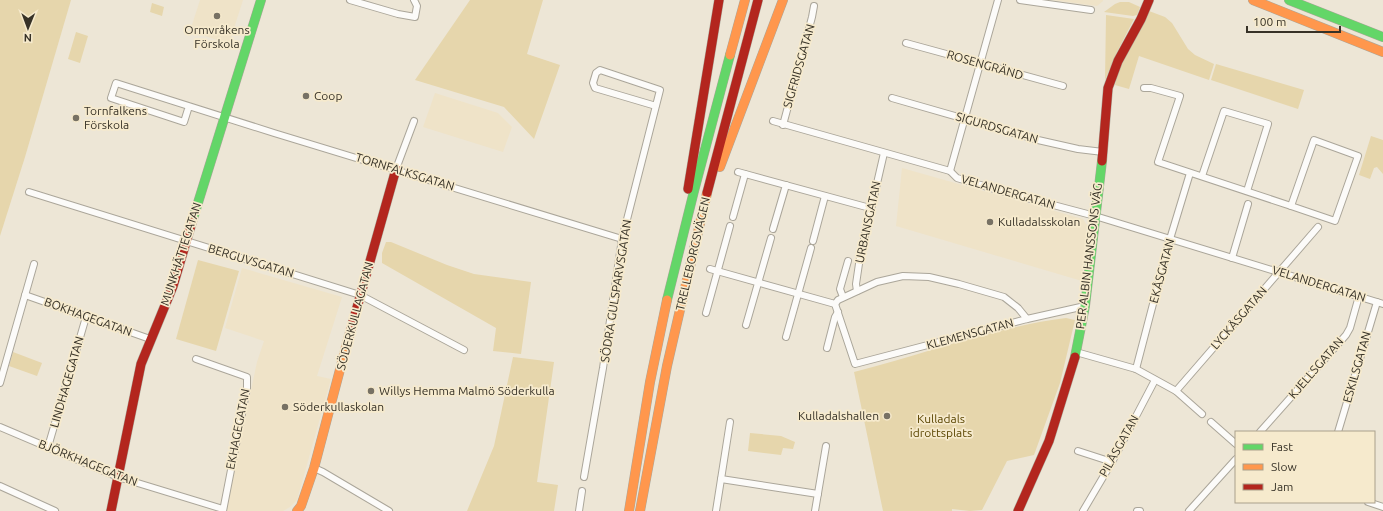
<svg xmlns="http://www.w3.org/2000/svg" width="1383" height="511" viewBox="0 0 1383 511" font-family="Ubuntu,sans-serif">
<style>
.built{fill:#efe3c8}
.green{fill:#e6d6ac}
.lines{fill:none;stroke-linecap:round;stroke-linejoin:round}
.street-casing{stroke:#aba69a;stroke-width:8}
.fast-casing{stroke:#aba69a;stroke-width:10}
.slow-casing{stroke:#aba69a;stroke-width:10}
.jam-casing{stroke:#aba69a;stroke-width:10}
.street{stroke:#fcfbf9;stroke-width:6}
.fast{stroke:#63d668;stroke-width:9}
.slow{stroke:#ff974d;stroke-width:9}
.jam{stroke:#b3261e;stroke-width:9}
.poi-dot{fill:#777164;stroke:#f6eacd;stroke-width:1.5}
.labels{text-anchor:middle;stroke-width:3.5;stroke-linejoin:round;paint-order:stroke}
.poi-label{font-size:12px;fill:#373227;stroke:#f6eacd;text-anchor:start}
.street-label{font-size:12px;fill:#373227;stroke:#f6eacd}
.park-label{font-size:12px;fill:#5a4501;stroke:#f6eacd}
</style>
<rect width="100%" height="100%" fill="#ede6d6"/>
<!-- built -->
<g class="built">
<path d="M200,0H243L229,44L190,31Z"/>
<path d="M1052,0H1103V1L1097,6Z"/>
<path d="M435,93L498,113L512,127L503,152L423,127Z"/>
<path d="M902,168L1083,219L1087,225L1082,281L896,226Z"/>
<path d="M242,268L342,297L317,376L331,379L297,500L290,507L283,511H227V503L257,362L264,341L225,328Z"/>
</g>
<!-- green -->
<g class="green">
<path d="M0,0H71L25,157L0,236Z"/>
<path d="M470,0H543L527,54L560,65L534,139L504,107L415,80Z"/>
<path d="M1120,2H1129L1140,7L1137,15L1133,16L1104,12L1115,4Z"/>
<path d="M152,3L164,7L162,16L150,12Z"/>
<path d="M1149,11L1165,17L1172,23L1188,49L1195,55L1214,64L1209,80L1139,56L1129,89L1115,85L1118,70Z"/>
<path d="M1106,15L1134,19L1117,52L1105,80Z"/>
<path d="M76,32L88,36L80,63L68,59Z"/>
<path d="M1216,64L1304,90L1298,109L1211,80Z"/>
<path d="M1371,136L1383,140V174L1377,167L1374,168L1370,179L1359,175Z"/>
<path d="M386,242H391L447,265L474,274L531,282L521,354L493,351L496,328L382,263V253Z"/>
<path d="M198,260L239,271L216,351L176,339Z"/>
<path d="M1066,318L1075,320L1060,383L1034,455L1007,461L982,510L970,511L952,509V511H883L854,372C925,354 994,327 1066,318Z"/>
<path d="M13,352L42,363L37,376L9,366Z"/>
<path d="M513,357L554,362L537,482L558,485L554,511H467L494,446Z"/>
<path d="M750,433L781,436L795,442L793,449L783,448L781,455L748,451Z"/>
</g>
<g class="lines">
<defs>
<g id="street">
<path d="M350,0L398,14L415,17L417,6L414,0"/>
<path d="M1020,0L1091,10"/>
<path d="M906,43L1063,86"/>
<path d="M1144,88H1151L1180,96L1158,162L1291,206"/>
<path d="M892,98L1038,140L1078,149L1103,152"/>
<path d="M189,106L184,122L111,98L116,83L274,133L622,239"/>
<path d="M773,121L950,171L957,178L1004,192L1095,216L1383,304"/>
<path d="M783,125L812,17L814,6"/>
<path d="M1314,140L1358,156L1335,221L1291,206Z"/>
<path d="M396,169L414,121"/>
<path d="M950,171L998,0"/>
<path d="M738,172L870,208"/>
<path d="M1202,176L1224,111L1268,124L1247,191"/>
<path d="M29,192L360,295L464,350"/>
<path d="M733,217L745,174"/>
<path d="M773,229L786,185"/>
<path d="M813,241L825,196"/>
<path d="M1232,258L1248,204"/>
<path d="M710,269L835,304L838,300L877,282L903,276L929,277L959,284L1004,297L1018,308L1027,319"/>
<path d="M857,291L856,284L860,257L884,153"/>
<path d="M25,295L150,339"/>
<path d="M843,297L840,289L848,261"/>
<path d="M835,304L855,364L1027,319L1085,306"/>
<path d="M706,313L730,226"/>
<path d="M746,325L771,238"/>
<path d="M786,337L811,248"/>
<path d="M827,348L835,317L838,312"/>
<path d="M1076,352L1136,369L1176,391L1202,414"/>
<path d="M196,359L247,377V388L223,511"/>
<path d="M1136,369L1170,239L1190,173"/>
<path d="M0,383L34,264"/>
<path d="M1176,391L1318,227"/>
<path d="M1211,422L1236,444"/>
<path d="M0,427L118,477L223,509"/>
<path d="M1260,432L1346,335L1350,328L1359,296"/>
<path d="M1338,432L1377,302"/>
<path d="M48,447L86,317"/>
<path d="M1078,451L1112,462"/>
<path d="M314,468L323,472L389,511"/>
<path d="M584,477L603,368L622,239L660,90L600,70L596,73L593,83L595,88L656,106"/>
<path d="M721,479L818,494"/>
<path d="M0,486L55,511"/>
<path d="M1368,502L1383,507"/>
<path d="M579,511L582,491"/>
<path d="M716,511L730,422"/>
<path d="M815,511L826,446"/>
<path d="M1083,511L1112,462L1155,380"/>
<path d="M1137,511H1140"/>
<path d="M1189,511L1236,459"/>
</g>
<g id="fast">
<path d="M1289,0L1383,37"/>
<path d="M192,222L261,0"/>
<path d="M667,300L694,191L730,55"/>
<path d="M1075,357L1085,306L1102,161"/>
</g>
<g id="slow">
<path d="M1253,0L1383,52"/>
<path d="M730,55L745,0"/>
<path d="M720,167L783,0"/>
<path d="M297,511L301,506L314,468L347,343"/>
<path d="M629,511L650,382L667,300"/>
<path d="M640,511L667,366L707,193"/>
</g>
<g id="jam">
<path d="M1102,161L1108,88L1118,61L1141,19L1149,0"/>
<path d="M688,189L719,0"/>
<path d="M707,193L758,0"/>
<path d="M347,343L396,169"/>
<path d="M111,511L141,364L173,286L192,222"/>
<path d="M1018,511L1049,441L1075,357"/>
</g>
</defs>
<!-- street casing -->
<use href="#street" class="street-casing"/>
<!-- fast casing -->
<use href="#fast" class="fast-casing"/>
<!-- slow casing -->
<use href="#slow" class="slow-casing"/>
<!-- jam casing -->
<use href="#jam" class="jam-casing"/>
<!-- street -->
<use href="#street" class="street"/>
<!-- fast -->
<use href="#fast" class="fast"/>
<!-- slow -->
<use href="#slow" class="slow"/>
<!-- jam -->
<use href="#jam" class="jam"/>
</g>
<!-- markers -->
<g class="poi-dot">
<circle cx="217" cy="16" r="4"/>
<circle cx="306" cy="96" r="4"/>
<circle cx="76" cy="118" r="4"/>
<circle cx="990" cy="222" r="4"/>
<circle cx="371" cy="391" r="4"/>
<circle cx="285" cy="407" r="4"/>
<circle cx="887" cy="416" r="4"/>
</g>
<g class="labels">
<!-- poi labels -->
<g class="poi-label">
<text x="217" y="34" text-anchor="middle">Ormvråkens<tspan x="217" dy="14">Förskola</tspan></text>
<text x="314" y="100">Coop</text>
<text x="84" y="115">Tornfalkens<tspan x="84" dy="14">Förskola</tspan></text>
<text x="998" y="226">Kulladalsskolan</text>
<text x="379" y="395">Willys Hemma Malmö Söderkulla</text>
<text x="293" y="411">Söderkullaskolan</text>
<text x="879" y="420" text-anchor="end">Kulladalshallen</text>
</g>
<!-- street labels -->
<g class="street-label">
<text transform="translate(985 65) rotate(16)" y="4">ROSENGRÄND</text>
<text transform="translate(799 66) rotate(-74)" y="4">SIGFRIDSGATAN</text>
<text transform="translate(997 128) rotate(16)" y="4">SIGURDSGATAN</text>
<text transform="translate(405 172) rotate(17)" y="4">TORNFALKSGATAN</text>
<text transform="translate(1008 192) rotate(16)" y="4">VELANDERGATAN</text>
<text transform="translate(868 222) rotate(-78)" y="4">URBANSGATAN</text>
<text transform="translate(181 254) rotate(-72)" y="4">MUNKHÄTTEGATAN</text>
<text transform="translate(693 254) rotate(-77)" y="4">TRELLEBORGSVÄGEN</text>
<text transform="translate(1089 256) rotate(-83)" y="4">PER ALBIN HANSSONS VÄG</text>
<text transform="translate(251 261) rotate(17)" y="4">BERGUVSGATAN</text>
<text transform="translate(1162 271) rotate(-75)" y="4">EKÅSGATAN</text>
<text transform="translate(1319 284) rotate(17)" y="4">VELANDERGATAN</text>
<text transform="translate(616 291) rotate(-81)" y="4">SÖDRA GULSPARVSGATAN</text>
<text transform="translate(355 316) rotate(-75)" y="4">SÖDERKULLAGATAN</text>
<text transform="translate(88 317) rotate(20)" y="4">BOKHAGEGATAN</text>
<text transform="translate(1239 318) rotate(-49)" y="4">LYCKÅSGATAN</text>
<text transform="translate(970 334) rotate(-15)" y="4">KLEMENSGATAN</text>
<text transform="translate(1357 367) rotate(-74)" y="4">ESKILSGATAN</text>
<text transform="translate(1316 368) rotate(-49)" y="4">KJELLSGATAN</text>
<text transform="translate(67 382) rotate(-74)" y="4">LINDHAGEGATAN</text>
<text transform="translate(238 429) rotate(-79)" y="4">EKHAGEGATAN</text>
<text transform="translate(1119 446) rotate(-61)" y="4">PILÅSGATAN</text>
<text transform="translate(88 463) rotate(22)" y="4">BJÖRKHAGEGATAN</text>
</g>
<!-- park labels -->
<g class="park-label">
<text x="941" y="423">Kulladals<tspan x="941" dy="14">idrottsplats</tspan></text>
</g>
</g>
<!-- legend -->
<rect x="1235" y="431" width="140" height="72" fill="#f6eacd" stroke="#aaa08b"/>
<rect x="1243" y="444" width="20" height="6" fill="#63d668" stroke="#aaa08b"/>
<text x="1271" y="451" font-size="12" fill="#373227">Fast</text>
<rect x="1243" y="464" width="20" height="6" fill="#ff974d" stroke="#aaa08b"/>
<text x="1271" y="471" font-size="12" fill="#373227">Slow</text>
<rect x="1243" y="484" width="20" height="6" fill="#b3261e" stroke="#aaa08b"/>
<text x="1271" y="491" font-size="12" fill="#373227">Jam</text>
<!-- north arrow -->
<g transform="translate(28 28) rotate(181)" stroke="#f6eacd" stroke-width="3" paint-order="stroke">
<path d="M0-3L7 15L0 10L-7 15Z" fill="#373227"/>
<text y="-6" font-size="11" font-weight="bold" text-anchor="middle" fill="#373227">N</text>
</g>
<!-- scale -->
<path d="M1247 26v6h93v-6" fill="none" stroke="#373227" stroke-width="2"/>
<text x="1253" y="26" font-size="12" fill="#373227" stroke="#f6eacd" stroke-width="3" paint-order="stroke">100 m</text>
</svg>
